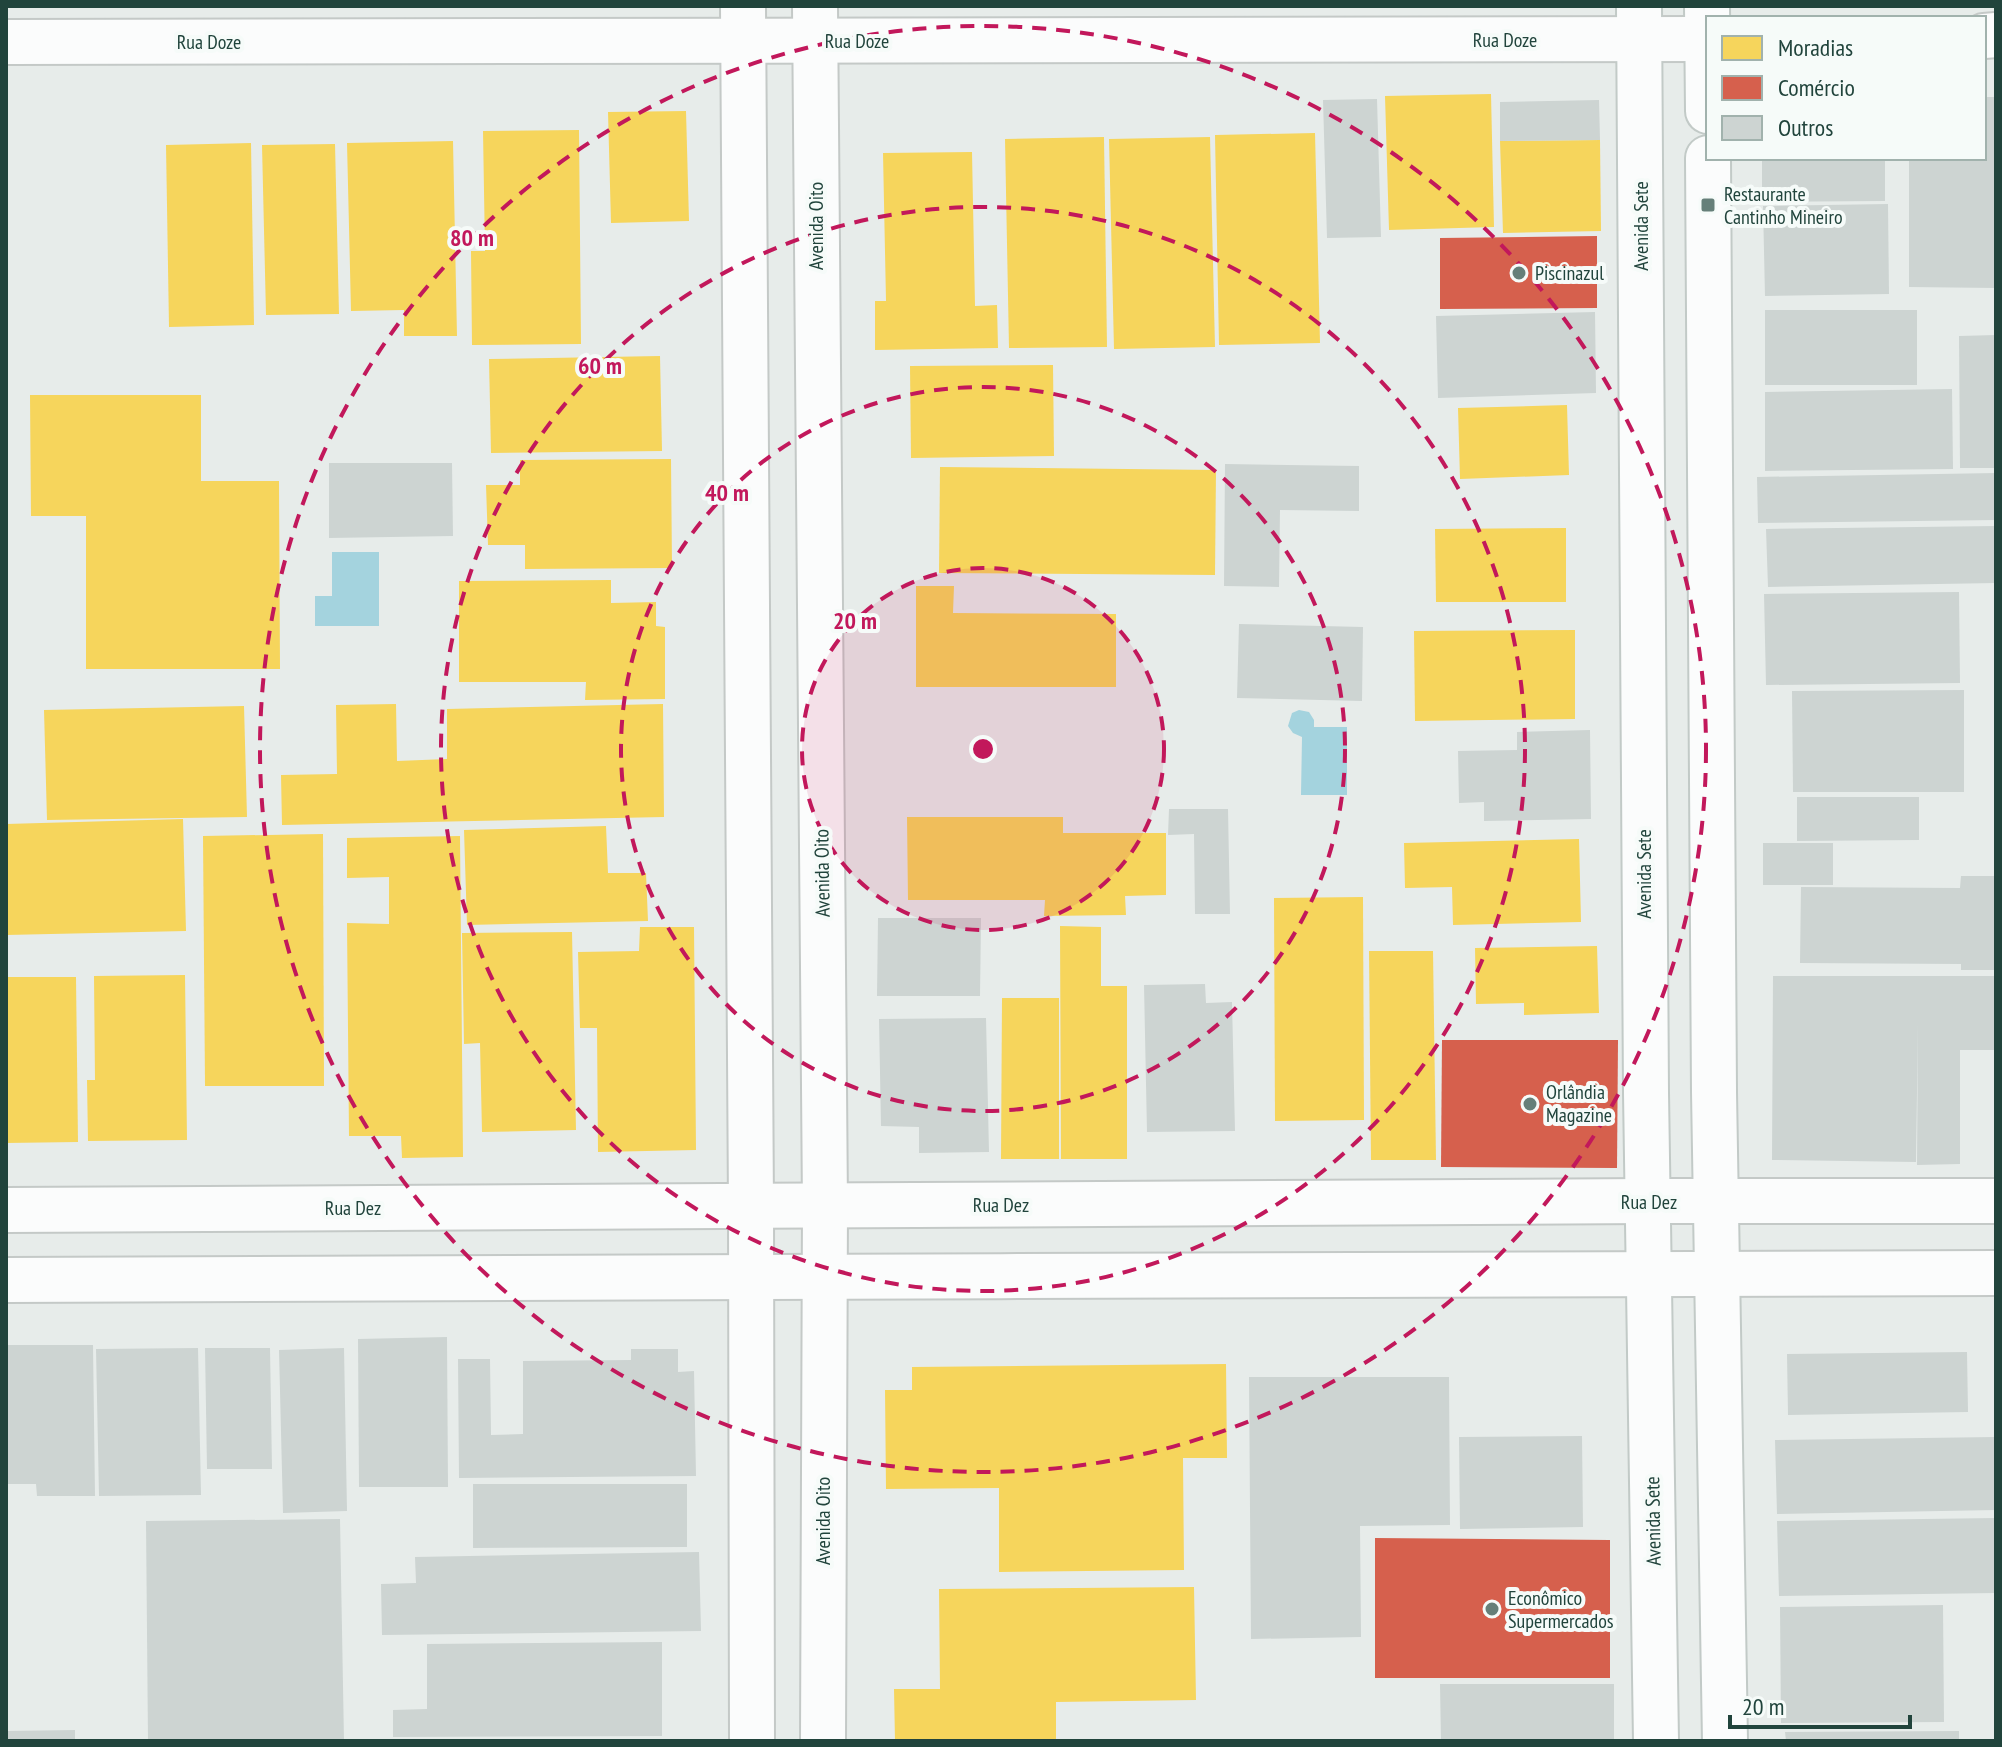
<svg xmlns="http://www.w3.org/2000/svg" width="2002" height="1747" viewBox="0 0 2002 1747" font-family="'PT Sans Narrow',sans-serif">
<style>
.water{fill:#a4d3de}
.homes{fill:#f6d55c}
.shops{fill:#d6604d}
.building{fill:#cdd4d2}
.lines{fill:none;stroke-linecap:round;stroke-linejoin:round}
.street-casing{stroke:#c4c9c7;stroke-width:48}
.secondary-casing{stroke:#c2cac7;stroke-width:48}
.street{stroke:#fbfcfc;stroke-width:44}
.secondary{stroke:#fbfcfc;stroke-width:44}
.ring{fill:none;stroke:#c2185b;stroke-width:4;stroke-dasharray:14 10}
.poi-dot{fill:#667f79;stroke:#f6fbf9;stroke-width:3}
.labels{text-anchor:middle;stroke-width:8;stroke-linejoin:round;paint-order:stroke}
.street-label{font-size:20px;fill:#21443c;stroke:#f6fbf9}
.poi-label{font-size:20px;fill:#21443c;stroke:#f6fbf9;text-anchor:start}
.centre{fill:#c2185b;stroke:#f6fbf9;stroke-width:4}
.ring-label{font-size:24px;text-anchor:middle;font-weight:bold;fill:#c2185b;stroke:#f6fbf9;stroke-width:8;stroke-linejoin:round;paint-order:stroke}
</style>
<rect width="100%" height="100%" fill="#e7ecea"/>
<!-- water -->
<g class="water">
<path d="M332,552H379V626H315V596H332Z"/>
<path d="M1299,710L1309,712L1314,720V727H1347V795H1301L1302,737L1293,733L1288,726L1292,713Z"/>
</g>
<!-- homes -->
<g class="homes">
<path d="M1491,94L1494,227L1389,230L1385,96Z"/>
<path d="M686,111L689,221L611,223L608,112Z"/>
<path d="M579,130L581,344L472,345L471,251H485L483,131Z"/>
<path d="M1315,133L1320,343L1219,345L1215,135Z"/>
<path d="M1104,137L1107,347L1009,348L1005,139Z"/>
<path d="M1210,137L1215,347L1114,349L1109,139Z"/>
<path d="M1600,140L1601,231L1503,233L1500,141Z"/>
<path d="M453,141L457,336H404V310L351,311L347,143Z"/>
<path d="M251,143L254,325L169,327L166,145Z"/>
<path d="M335,144L339,314L266,315L262,145Z"/>
<path d="M972,152L975,306L997,305L998,348L875,350V301H886L883,153Z"/>
<path d="M660,356L662,451L491,453L489,359Z"/>
<path d="M1053,365L1054,456L911,458L910,366Z"/>
<path d="M30,395H201V481H279L280,669H86V516H31Z"/>
<path d="M1567,405L1569,475L1460,479L1458,408Z"/>
<path d="M671,459L672,568L525,569V545H488L486,485H520V460Z"/>
<path d="M940,467L1216,470L1215,575L939,573Z"/>
<path d="M1566,528V602H1436L1435,529Z"/>
<path d="M611,580V603L656,602V626L665,627V699L585,700L586,682H459V581Z"/>
<path d="M916,586H954L953,613L1116,614V687H916Z"/>
<path d="M1575,630V719L1415,721L1414,631Z"/>
<path d="M396,704L397,761L447,759V709L663,704L664,817L282,825L281,775L337,774L336,705Z"/>
<path d="M244,706L247,817L47,820L44,710Z"/>
<path d="M907,817H1063V833H1166V895L1125,896L1126,915L1044,916L1045,900H908Z"/>
<path d="M183,819L186,931L6,935V824Z"/>
<path d="M606,826L608,873H646L648,921L467,925L464,830Z"/>
<path d="M323,834L324,1086H205L203,836Z"/>
<path d="M460,836L463,1157L402,1158L401,1136H349L347,923L389,924V877L347,878V838Z"/>
<path d="M1579,839L1581,922L1453,925L1452,887L1405,888L1404,843Z"/>
<path d="M1363,897L1364,1120L1275,1121L1274,898Z"/>
<path d="M1060,926L1101,927V986H1127V1159H1061Z"/>
<path d="M640,927H694L696,1150L598,1152L597,1028H580L578,952L639,951Z"/>
<path d="M572,932L576,1130L482,1132L480,1043L464,1044L462,933Z"/>
<path d="M1597,946L1599,1013L1524,1015V1003L1476,1004L1475,948Z"/>
<path d="M1369,951H1433L1436,1160H1371Z"/>
<path d="M185,975L187,1140L88,1141L87,1080H95L94,976Z"/>
<path d="M6,977H76L78,1142L6,1143Z"/>
<path d="M1002,998H1059V1159H1001Z"/>
<path d="M1226,1364L1227,1458H1183L1184,1570L999,1572V1488L886,1489L885,1390H912V1367Z"/>
<path d="M1194,1587L1196,1700L1056,1702V1741H895L894,1689H940L939,1589Z"/>
</g>
<!-- shops -->
<g class="shops">
<path d="M1597,236V308L1440,309V238Z"/>
<path d="M1442,1040H1618L1617,1168L1441,1167Z"/>
<path d="M1375,1538L1610,1540V1678H1375Z"/>
</g>
<!-- building -->
<g class="building">
<path d="M1984,97H1996V288L1909,287V158H1984Z"/>
<path d="M1377,99L1381,237L1327,238L1323,100Z"/>
<path d="M1599,100L1600,140L1500,141V102Z"/>
<path d="M1762,158H1885V201L1762,202Z"/>
<path d="M1888,204L1889,294L1765,296L1763,206Z"/>
<rect x="1765" y="310" width="152" height="75"/>
<path d="M1595,312L1596,393L1438,398L1436,316Z"/>
<path d="M1996,335V468H1960L1959,336Z"/>
<path d="M1952,389L1953,469L1765,471V392Z"/>
<path d="M329,463H452L453,536L329,538Z"/>
<path d="M1225,464L1359,466V511L1280,510L1279,587L1224,586Z"/>
<path d="M1996,473V520L1758,523L1757,477Z"/>
<path d="M1996,526V583L1768,587L1766,529Z"/>
<path d="M1959,592L1960,683L1766,685L1764,594Z"/>
<path d="M1239,624L1363,627L1362,701L1237,698Z"/>
<path d="M1964,690V792H1793L1792,691Z"/>
<path d="M1590,730L1591,819L1484,821V802L1459,803L1458,751L1517,750V732Z"/>
<path d="M1797,797H1919V840L1797,841Z"/>
<path d="M1169,809H1228L1230,914H1195L1194,834L1168,835Z"/>
<rect x="1763" y="843" width="70" height="42"/>
<path d="M1961,876H1996V970H1961V964L1800,963L1801,887L1960,888Z"/>
<path d="M878,918H981L980,996H877Z"/>
<path d="M1773,976H1996V1050H1960V1164L1917,1165L1918,1023L1916,1162L1772,1160Z"/>
<path d="M1205,984L1206,1003L1232,1002L1235,1131L1147,1132L1144,985Z"/>
<path d="M986,1018L989,1152L919,1153V1127L881,1126L879,1019Z"/>
<path d="M447,1337L448,1487H359L358,1339Z"/>
<path d="M6,1345H93L95,1496H37L36,1484H6Z"/>
<path d="M198,1348L201,1495L99,1496L96,1349Z"/>
<path d="M205,1348H270L272,1469H207Z"/>
<path d="M344,1348L347,1511L283,1513L279,1350Z"/>
<path d="M631,1349H678V1372L694,1371L696,1476L459,1478L458,1359H490L491,1435L523,1434V1361L631,1360Z"/>
<path d="M1967,1352L1968,1412L1788,1415L1787,1354Z"/>
<path d="M1249,1377H1449L1450,1525L1360,1526L1361,1637L1251,1639Z"/>
<path d="M1582,1436L1583,1527L1460,1529L1459,1437Z"/>
<path d="M1995,1437L1996,1510L1777,1514L1775,1440Z"/>
<path d="M473,1484H687V1547L473,1548Z"/>
<path d="M1996,1518V1593L1779,1596L1777,1521Z"/>
<path d="M340,1519L344,1741H148L146,1521Z"/>
<path d="M699,1552L701,1631L382,1635L381,1584L416,1583L415,1557Z"/>
<path d="M1943,1605L1944,1722L1781,1723L1780,1607Z"/>
<path d="M662,1642V1736L393,1737V1710L427,1709V1644Z"/>
<path d="M1440,1684H1614V1741H1441Z"/>
<path d="M75,1730V1741H6V1731Z"/>
<path d="M1959,1731V1741H1786L1785,1732Z"/>
</g>
<g class="lines">
<defs>
<g id="street">
<path d="M743,6L751,1206L752,1741"/>
<path d="M815,6L825,1206L823,1741"/>
<path d="M1984,36L1996,35"/>
<path d="M6,42L1708,39"/>
<path d="M6,1210L1648,1201H1996"/>
<path d="M6,1280C669,1274 1333,1278 1996,1273"/>
</g>
<g id="secondary">
<path d="M1639,6L1646,1093L1656,1741"/>
<path d="M1707,6L1708,111"/>
<path d="M1708,158L1714,1092L1725,1741"/>
</g>
</defs>
<!-- street casing -->
<use href="#street" class="street-casing"/>
<!-- secondary casing -->
<use href="#secondary" class="secondary-casing"/>
<!-- street -->
<use href="#street" class="street"/>
<!-- secondary -->
<use href="#secondary" class="secondary"/>
</g>
<!-- distance rings -->
<circle cx="983" cy="749" r="181" fill="#c2185b" fill-opacity=".12"/>
<g class="ring">
<circle cx="983" cy="749" r="181"/>
<circle cx="983" cy="749" r="362"/>
<circle cx="983" cy="749" r="542"/>
<circle cx="983" cy="749" r="723"/>
</g>
<!-- markers -->
<g class="poi-dot">
<rect x="1700" y="197" width="16" height="16" rx="4"/>
<circle cx="1519" cy="273" r="8"/>
<circle cx="1530" cy="1104" r="8"/>
<circle cx="1492" cy="1609" r="8"/>
</g>
<g class="labels">
<!-- street labels -->
<g class="street-label">
<text x="1505" y="47">Rua Doze</text>
<text x="857" y="48">Rua Doze</text>
<text x="209" y="49">Rua Doze</text>
<text transform="translate(816 226) rotate(-90)" y="7">Avenida Oito</text>
<text transform="translate(1641 226) rotate(-90)" y="7">Avenida Sete</text>
<text transform="translate(822 873) rotate(-91)" y="7">Avenida Oito</text>
<text transform="translate(1644 874) rotate(-90)" y="7">Avenida Sete</text>
<text x="1649" y="1209">Rua Dez</text>
<text x="1001" y="1212">Rua Dez</text>
<text x="353" y="1215">Rua Dez</text>
<text transform="translate(823 1521) rotate(-90)" y="7">Avenida Oito</text>
<text transform="translate(1653 1521) rotate(-91)" y="7">Avenida Sete</text>
</g>
<!-- poi labels -->
<g class="poi-label">
<text x="1724" y="201">Restaurante<tspan x="1724" dy="23">Cantinho Mineiro</tspan></text>
<text x="1535" y="280">Piscinazul</text>
<text x="1546" y="1099">Orlândia<tspan x="1546" dy="23">Magazine</tspan></text>
<text x="1508" y="1605">Econômico<tspan x="1508" dy="23">Supermercados</tspan></text>
</g>
</g>
<circle cx="983" cy="749" r="12" class="centre"/>
<g class="ring-label">
<text x="472" y="246">80 m</text>
<text x="600" y="374">60 m</text>
<text x="727" y="501">40 m</text>
<text x="855" y="629">20 m</text>
</g>
<!-- border -->
<rect width="2002" height="1747" fill="none" stroke="#21443c" stroke-width="16"/>
<!-- legend -->
<rect x="1706" y="16" width="280" height="144" fill="#f6fbf9" stroke="#a1b2ad" stroke-width="2"/>
<rect x="1722" y="36" width="40" height="24" fill="#f6d55c" stroke="#a1b2ad" stroke-width="2"/>
<text x="1778" y="56" font-size="24" fill="#21443c">Moradias</text>
<rect x="1722" y="76" width="40" height="24" fill="#d6604d" stroke="#a1b2ad" stroke-width="2"/>
<text x="1778" y="96" font-size="24" fill="#21443c">Comércio</text>
<rect x="1722" y="116" width="40" height="24" fill="#cdd4d2" stroke="#a1b2ad" stroke-width="2"/>
<text x="1778" y="136" font-size="24" fill="#21443c">Outros</text>
<!-- scale -->
<path d="M1730 1715v12h180v-12" fill="none" stroke="#21443c" stroke-width="4"/>
<text x="1742" y="1715" font-size="24" fill="#21443c" stroke="#f6fbf9" stroke-width="6" paint-order="stroke">20 m</text>
</svg>
